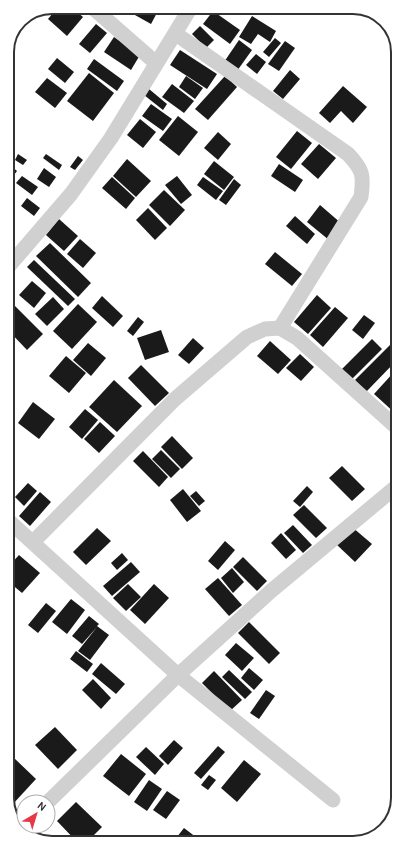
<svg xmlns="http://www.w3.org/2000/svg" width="405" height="850" viewBox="0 0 405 850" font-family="Karla,sans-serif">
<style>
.building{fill:#1a1a1a}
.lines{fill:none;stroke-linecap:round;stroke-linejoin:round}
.minor{stroke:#d0d0d0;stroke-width:15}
.rim{fill:none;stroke:#333;stroke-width:2}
</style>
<rect width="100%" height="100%" fill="#fff"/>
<!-- building -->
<g class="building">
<path d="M58,7H71L83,17L67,36L48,19Z"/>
<path d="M128,7H155L159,9L151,24L126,10Z"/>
<path d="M229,7H244L239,14Z"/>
<path d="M213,11L240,30L230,44L203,24Z"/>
<path d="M252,16L276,31L270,42L258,34L251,44L239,37Z"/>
<path d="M96,24L107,33L90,53L79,44Z"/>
<path d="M200,26L214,40L206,48L192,34Z"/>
<path d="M114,37L140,55L131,70L104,52Z"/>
<path d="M275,38L281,43L269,57L263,52Z"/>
<path d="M239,40L252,50L237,71L224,62Z"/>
<path d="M285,41L295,48L279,71L268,64Z"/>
<path d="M180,50L217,74L207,89L170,65Z"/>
<path d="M256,54L266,62L257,74L246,65Z"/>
<path d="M57,58L74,72L65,83L48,69Z"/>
<path d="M94,59L124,81L117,91L87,69Z"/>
<path d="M290,70L300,79L283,99L273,91Z"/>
<path d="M89,73L114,93L93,121L67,101Z"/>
<path d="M186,76L203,88L195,99L179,87Z"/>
<path d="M225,76L237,87L208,120L195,109Z"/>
<path d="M47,78L67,93L55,108L35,92Z"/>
<path d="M172,84L194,101L184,113L162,97Z"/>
<path d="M343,86L367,107L353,123L341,111L330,123L319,113Z"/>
<path d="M149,89L167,104L163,110L144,95Z"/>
<path d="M151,104L172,119L163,131L142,116Z"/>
<path d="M178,116L198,132L179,156L159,140Z"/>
<path d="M140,119L156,132L143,148L127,135Z"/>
<path d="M297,131L312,143L291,169L276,157Z"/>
<path d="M218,132L231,144L218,160L204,148Z"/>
<path d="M319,144L336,158L318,179L301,164Z"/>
<path d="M18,154L27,160L23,165L15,160Z"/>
<path d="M46,154L62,165L59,170L43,158Z"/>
<path d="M78,156L83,160L75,170L70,167Z"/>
<path d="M127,159L151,181L136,197L113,176Z"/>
<path d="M214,161L234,177L224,190L204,174Z"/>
<path d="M279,164L303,180L295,192L271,176Z"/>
<path d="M11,166L17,171L14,175L8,170Z"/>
<path d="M44,168L56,177L49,187L37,179Z"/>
<path d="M22,176L38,187L32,195L16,183Z"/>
<path d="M177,176L192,195L181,204L165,185Z"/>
<path d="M112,177L135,198L126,209L102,188Z"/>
<path d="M203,177L223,191L216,200L197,185Z"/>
<path d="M234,179L241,185L226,205L219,200Z"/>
<path d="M164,190L185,210L170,226L149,205Z"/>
<path d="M27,198L40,208L34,216L21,206Z"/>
<path d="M320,205L342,224L329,240L307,222Z"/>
<path d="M148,208L167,228L155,240L136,220Z"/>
<path d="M295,216L315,234L307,244L286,226Z"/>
<path d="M59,219L78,236L64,251L46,235Z"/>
<path d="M80,239L96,253L83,268L67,254Z"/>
<path d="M50,243L91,283L78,297L36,256Z"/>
<path d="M275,252L302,274L292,286L265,264Z"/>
<path d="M34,260L75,299L68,306L27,267Z"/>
<path d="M32,281L46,293L34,308L19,295Z"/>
<path d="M317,295L331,308L308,334L294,322Z"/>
<path d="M102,296L123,316L113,327L92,308Z"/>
<path d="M53,297L64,309L47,326L35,314Z"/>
<path d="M12,303L43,334L27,350L8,330V307Z"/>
<path d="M78,304L97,322L72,349L53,331Z"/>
<path d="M335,307L348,318L323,347L310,335Z"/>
<path d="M364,315L375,323L363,339L352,330Z"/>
<path d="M138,317L144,322L133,336L127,331Z"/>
<path d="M161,330L169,352L145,360L137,338Z"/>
<path d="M193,338L204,348L189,364L178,355Z"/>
<path d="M372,339L382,349L350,381L340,371Z"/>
<path d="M396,339V361L366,392L355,380Z"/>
<path d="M270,341L291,360L278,374L257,356Z"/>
<path d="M88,343L106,358L91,376L73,360Z"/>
<path d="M300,354L314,367L301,381L286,368Z"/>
<path d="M66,356L86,373L69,393L49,376Z"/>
<path d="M141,365L169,393L155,406L128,378Z"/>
<path d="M394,372L396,374V414L374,394Z"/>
<path d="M114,380L142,406L117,432L89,407Z"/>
<path d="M33,402L55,419L39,439L18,423Z"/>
<path d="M85,409L98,420L82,439L69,427Z"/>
<path d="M100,422L115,436L99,453L84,439Z"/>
<path d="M172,436L193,458L182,469L161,447Z"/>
<path d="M161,450L180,469L171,478L152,459Z"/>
<path d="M143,451L168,477L159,487L133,461Z"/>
<path d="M342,466L365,489L352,501L329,478Z"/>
<path d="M28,483L37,491L24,506L15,497Z"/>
<path d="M307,486L313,492L300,507L293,501Z"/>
<path d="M183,489L201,511L187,522L170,500Z"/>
<path d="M196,491L205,501L199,506L190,496Z"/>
<path d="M40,492L51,502L30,526L19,516Z"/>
<path d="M304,505L327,528L316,538L293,515Z"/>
<path d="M293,525L312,545L303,553L284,533Z"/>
<path d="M352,527L372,544L355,562L336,544Z"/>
<path d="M97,528L111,541L86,565L73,552Z"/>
<path d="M281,533L296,550L286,559L271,543Z"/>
<path d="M225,541L235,550L218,570L208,561Z"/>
<path d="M122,553L128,560L117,570L111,563Z"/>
<path d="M19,555L40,573L22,593L9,582V566Z"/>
<path d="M243,557L267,581L257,591L233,567Z"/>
<path d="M131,562L140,572L112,596L103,586Z"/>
<path d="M232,568L244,582L233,593L221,578Z"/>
<path d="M218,578L242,605L229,616L205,589Z"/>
<path d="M128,584L141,597L126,611L113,598Z"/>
<path d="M154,584L169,598L145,624L130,610Z"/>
<path d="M71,599L85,610L67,634L52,622Z"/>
<path d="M46,603L56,611L38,633L28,625Z"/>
<path d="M89,616L99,624L97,626L109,635L90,660L78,651L97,627L82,644L72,636Z"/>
<path d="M249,622L280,653L269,664L238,633Z"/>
<path d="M236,643L254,658L242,671L225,655Z"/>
<path d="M76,651L93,664L87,672L70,659Z"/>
<path d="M101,663L125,684L116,694L92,674Z"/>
<path d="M249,668L263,680L254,690L241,678Z"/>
<path d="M229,670L252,692L245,699L222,677Z"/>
<path d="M214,671L242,700L230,711L202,683Z"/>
<path d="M93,679L111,698L101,709L82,690Z"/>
<path d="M266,690L275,696L259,719L250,713Z"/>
<path d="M55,727L77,750L58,769L35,745Z"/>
<path d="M174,740L183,748L168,765L159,756Z"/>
<path d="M218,746L225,752L201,779L194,773Z"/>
<path d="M146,747L164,764L155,775L136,757Z"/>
<path d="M121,754L146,774L129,796L103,776Z"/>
<path d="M13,757L36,779L12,805L10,759Z"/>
<path d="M244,760L261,774L237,802L221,788Z"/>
<path d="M209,775L216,780L208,790L201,785Z"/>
<path d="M149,780L162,789L147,811L134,802Z"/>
<path d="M167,791L180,800L166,819L153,810Z"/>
<path d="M76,802L102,827L86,843H78L57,821Z"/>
<path d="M184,828L201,841L173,842Z"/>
<path d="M58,835L66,843H50Z"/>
</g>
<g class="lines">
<!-- minor -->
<g class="minor">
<path d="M92,7L156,63"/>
<path d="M176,34L348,154C363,170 364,175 361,197L280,328"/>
<path d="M8,267L71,194L111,138L191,7"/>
<path d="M9,521L178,675L48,802"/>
<path d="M33,542L175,399L247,337L265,329L280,328L297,338L396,427"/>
<path d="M333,800L178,675L271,591L397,486"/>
<path d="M21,829L24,826"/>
</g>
</g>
<!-- crop -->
<path d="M0 0H405V850H0ZM52 14H353A38 38 0 0 1 391 52V798A38 38 0 0 1 353 836H52A38 38 0 0 1 14 798V52A38 38 0 0 1 52 14Z" fill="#fff" fill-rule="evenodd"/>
<path class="rim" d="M52 14H353A38 38 0 0 1 391 52V798A38 38 0 0 1 353 836H52A38 38 0 0 1 14 798V52A38 38 0 0 1 52 14Z"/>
<!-- north arrow -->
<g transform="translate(36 814) rotate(38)"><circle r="19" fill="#ffffff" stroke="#adadad"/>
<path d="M0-3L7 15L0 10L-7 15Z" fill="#e63946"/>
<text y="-6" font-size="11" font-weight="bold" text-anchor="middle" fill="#333333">N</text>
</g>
</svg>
